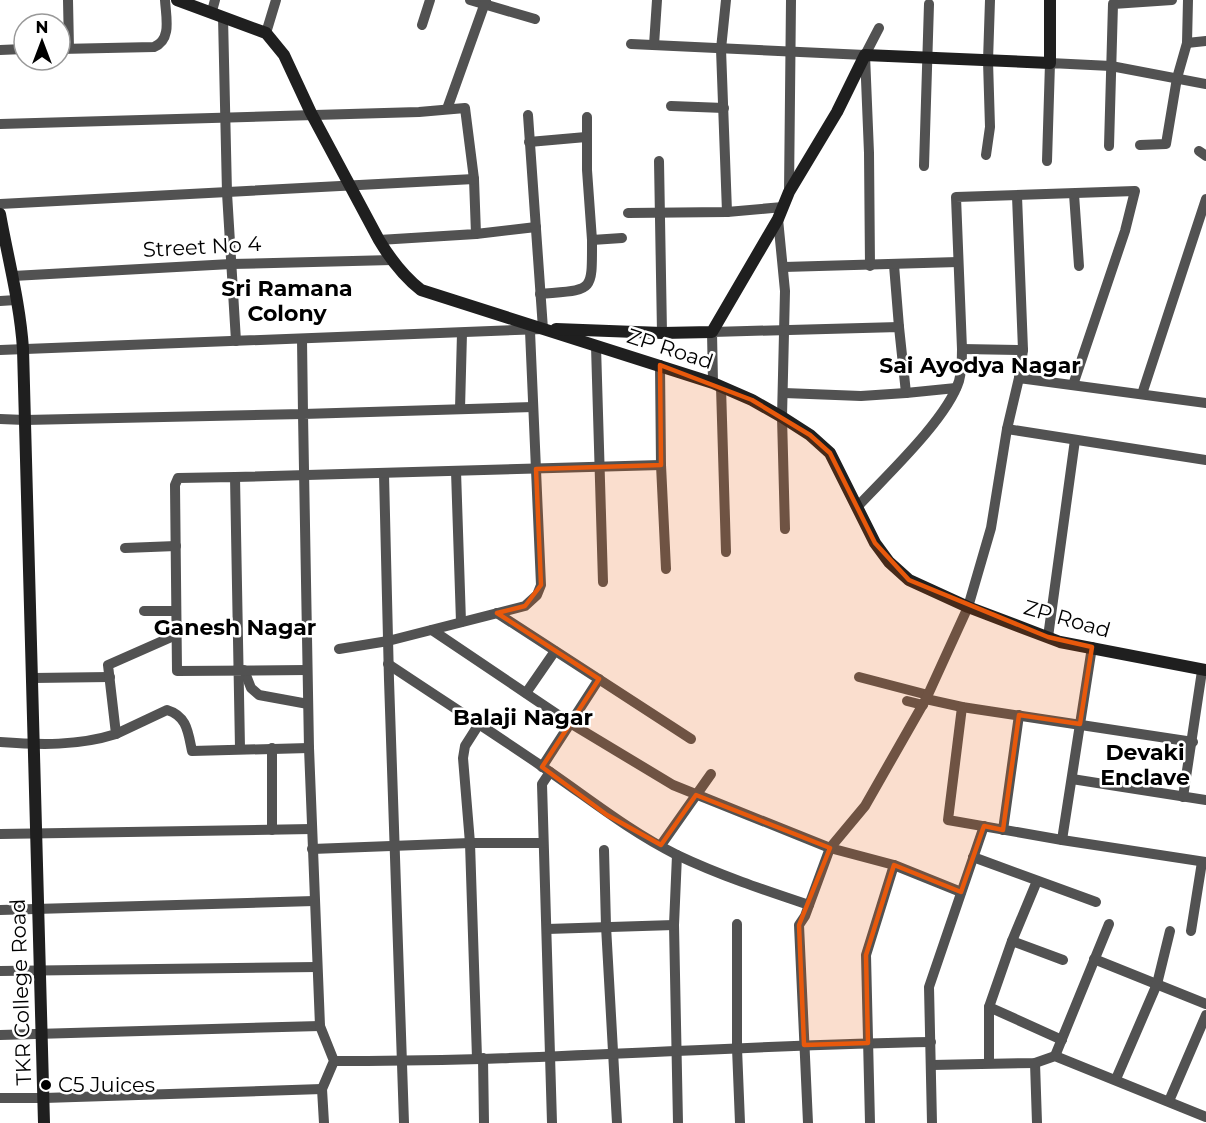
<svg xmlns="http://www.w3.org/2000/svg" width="1206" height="1123" viewBox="0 0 1206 1123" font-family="Montserrat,sans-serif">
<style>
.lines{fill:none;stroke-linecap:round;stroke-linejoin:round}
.street{stroke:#525252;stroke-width:10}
.secondary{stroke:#1f1f1f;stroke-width:12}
.marked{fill:#e8590c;fill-opacity:0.2;stroke:#e8590c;stroke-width:4.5;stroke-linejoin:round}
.poi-dot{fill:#000;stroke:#fff;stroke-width:2}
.labels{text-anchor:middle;stroke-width:5;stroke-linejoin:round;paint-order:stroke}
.street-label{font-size:21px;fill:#000;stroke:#fff}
.poi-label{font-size:21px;fill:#000;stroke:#fff;text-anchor:start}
.neighbourhood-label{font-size:22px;font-weight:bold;fill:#000;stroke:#fff}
</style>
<rect width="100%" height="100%" fill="#fff"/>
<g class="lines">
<!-- street -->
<g class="street">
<path d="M68,0L69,48"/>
<path d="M470,0L535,19"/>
<path d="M726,0L721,49L727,212"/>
<path d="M212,11L215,0"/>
<path d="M223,17L227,193L236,341"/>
<path d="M422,25L430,0"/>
<path d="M266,33L276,0"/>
<path d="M1187,43L1206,41"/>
<path d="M631,44L865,55"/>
<path d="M654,45L657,0"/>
<path d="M60,49L154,47C172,40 166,17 165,0"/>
<path d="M0,50L24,49"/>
<path d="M671,106L724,108"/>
<path d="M447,109L486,0"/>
<path d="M587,117V170L592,240L622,238"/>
<path d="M0,124L419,112L465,108L474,179L476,234L379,240"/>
<path d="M529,142L586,137"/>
<path d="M1140,145L1166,144L1177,78L1187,43L1188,0"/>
<path d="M1109,146L1113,4L1172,0"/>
<path d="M1199,151L1206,156"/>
<path d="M986,155L990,127L988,61L990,0"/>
<path d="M659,161L662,333"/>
<path d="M1047,161L1050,63L1111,66L1206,84"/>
<path d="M924,166L929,4"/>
<path d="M789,192L791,0"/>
<path d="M1074,194L1079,266"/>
<path d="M1017,196L1023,350L1019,378"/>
<path d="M0,204L474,179"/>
<path d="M628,213L727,212L783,207"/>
<path d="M778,219L785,291L782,417L785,529"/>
<path d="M476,234L536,227"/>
<path d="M894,265L899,327"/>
<path d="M870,266L869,153L865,55L879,28"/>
<path d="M784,267L958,262"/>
<path d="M13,276L231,264L392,260"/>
<path d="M540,294C594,289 592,294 592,240"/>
<path d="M0,301L16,300"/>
<path d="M596,346L603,582"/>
<path d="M962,349L1023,350"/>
<path d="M0,350L543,329L528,115"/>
<path d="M660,365L661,465L666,569"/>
<path d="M713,383L712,332L899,327L906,393"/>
<path d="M721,387L726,552"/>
<path d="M784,393L861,396L906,393L956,388"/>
<path d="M1142,394L1206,199"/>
<path d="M460,409L462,333"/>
<path d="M0,419L25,420L303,414L302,339"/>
<path d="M1007,429L1206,460"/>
<path d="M456,471L461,622"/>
<path d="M384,474L389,680L404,1123"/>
<path d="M235,477L661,465"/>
<path d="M858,506C886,476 947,419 959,381C962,370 962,360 962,349L956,197L1135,191L1125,231L1073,385"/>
<path d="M125,548L176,546"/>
<path d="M144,611H176"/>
<path d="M497,613L691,739"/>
<path d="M432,630L570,723L673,785L830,848L894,865L961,892"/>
<path d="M1048,637L1075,440"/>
<path d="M339,649L388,641L525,606L537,595L541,585L530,331"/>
<path d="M388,664C439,698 490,731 540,765C586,796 627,830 677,855C719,875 764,890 809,905"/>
<path d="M244,670L251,688L259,695L308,704"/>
<path d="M859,677L928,695"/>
<path d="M33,678L110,677"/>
<path d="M526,693L555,651"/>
<path d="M926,699L962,707L1193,742"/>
<path d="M907,701L923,705"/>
<path d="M962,707L948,820L1062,840L1206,862"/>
<path d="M116,734L167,710C187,716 188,732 192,751L309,748"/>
<path d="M0,742C40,745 78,746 116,734L108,665L176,635"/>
<path d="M240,748L235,477L178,478L175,485L177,671L307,670"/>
<path d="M272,748V830"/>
<path d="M542,767L599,679"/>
<path d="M550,772L542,784L552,1123"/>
<path d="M1072,779L1206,800"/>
<path d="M1183,797L1202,671"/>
<path d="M1003,830L1019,715"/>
<path d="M0,834L312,829"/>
<path d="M1062,840L1092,647"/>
<path d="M661,845L711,774"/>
<path d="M312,849L470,843H543"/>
<path d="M604,850L606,926L617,1123"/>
<path d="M677,855L674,925L678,1123"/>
<path d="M973,857L1096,902"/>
<path d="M0,910L314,901"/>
<path d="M737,924V1048L740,1123"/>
<path d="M547,929L674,925"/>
<path d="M1191,931L1202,862"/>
<path d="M1012,941L1063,960"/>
<path d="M1094,959L1206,1004"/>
<path d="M0,971L317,967"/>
<path d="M989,1007L1062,1040"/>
<path d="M0,1035L320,1026"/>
<path d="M1055,1056L1109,924"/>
<path d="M477,1058L470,843L463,758L465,746L479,724"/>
<path d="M483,1058L484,1123"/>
<path d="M334,1061C533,1062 732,1045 931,1042"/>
<path d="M989,1063V1007L1012,941L1037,881"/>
<path d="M1035,1063L1037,1123"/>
<path d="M932,1065L1035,1063L1055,1056L1206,1117"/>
<path d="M1116,1079L1157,984L1170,931"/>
<path d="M0,1098H44L322,1089"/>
<path d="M1169,1101L1206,1015"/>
<path d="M324,1123L322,1089L334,1061L320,1026L309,748L303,414L533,407"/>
<path d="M808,1123L799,925L805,916L830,848L865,806L926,699L968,607L991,528L1007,429L1019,378L1206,403"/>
<path d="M870,1123L866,955L894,865"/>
<path d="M932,1123L929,987L984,826"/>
</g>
<!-- secondary -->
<g class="secondary">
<path d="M177,0L266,33L284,55L311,113L379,240C391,260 403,276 421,290L713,383L752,400L782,417L810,435L830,453L875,543L889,562L909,580L968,607L1060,642L1206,670"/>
<path d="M0,214C8,259 20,303 23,349L44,1123"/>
<path d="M556,329L662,333L712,332L778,219L789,192L837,112L865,55L1050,63V0"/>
</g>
</g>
<!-- marked area -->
<path class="marked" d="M660,365L752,400L810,435L830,453L875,543L909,580L1048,637L1092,647L1080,724L1019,715L1003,830L984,826L961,892L894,865L866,955L868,1043L804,1045L799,925L830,848L696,795L661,845L607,815L542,767L599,679L497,613L525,606L541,585L536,469L661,465Z"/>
<!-- markers -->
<circle class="poi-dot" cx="46" cy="1085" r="6"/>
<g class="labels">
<!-- street labels -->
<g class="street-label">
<text transform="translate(202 247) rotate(-3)" y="7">Street No 4</text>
<text transform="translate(670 349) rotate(18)" y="7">ZP Road</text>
<text transform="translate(1067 619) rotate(16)" y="7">ZP Road</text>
<text transform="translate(21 992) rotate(-92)" y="7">TKR College Road</text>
</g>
<!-- poi labels -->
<g class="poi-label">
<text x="58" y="1092">C5 Juices</text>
</g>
<!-- neighbourhood labels -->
<g class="neighbourhood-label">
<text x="287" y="296">Sri Ramana<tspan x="287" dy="25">Colony</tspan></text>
<text x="980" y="373">Sai Ayodya Nagar</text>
<text x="235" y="635">Ganesh Nagar</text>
<text x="523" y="725">Balaji Nagar</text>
<text x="1145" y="760">Devaki<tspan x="1145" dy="25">Enclave</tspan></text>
</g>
</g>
<!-- north arrow -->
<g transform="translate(42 42)"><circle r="28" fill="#ffffff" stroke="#999999" stroke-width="1.5"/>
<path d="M0-4.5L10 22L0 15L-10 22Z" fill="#000000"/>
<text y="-9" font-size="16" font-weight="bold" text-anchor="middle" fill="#000000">N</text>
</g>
</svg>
